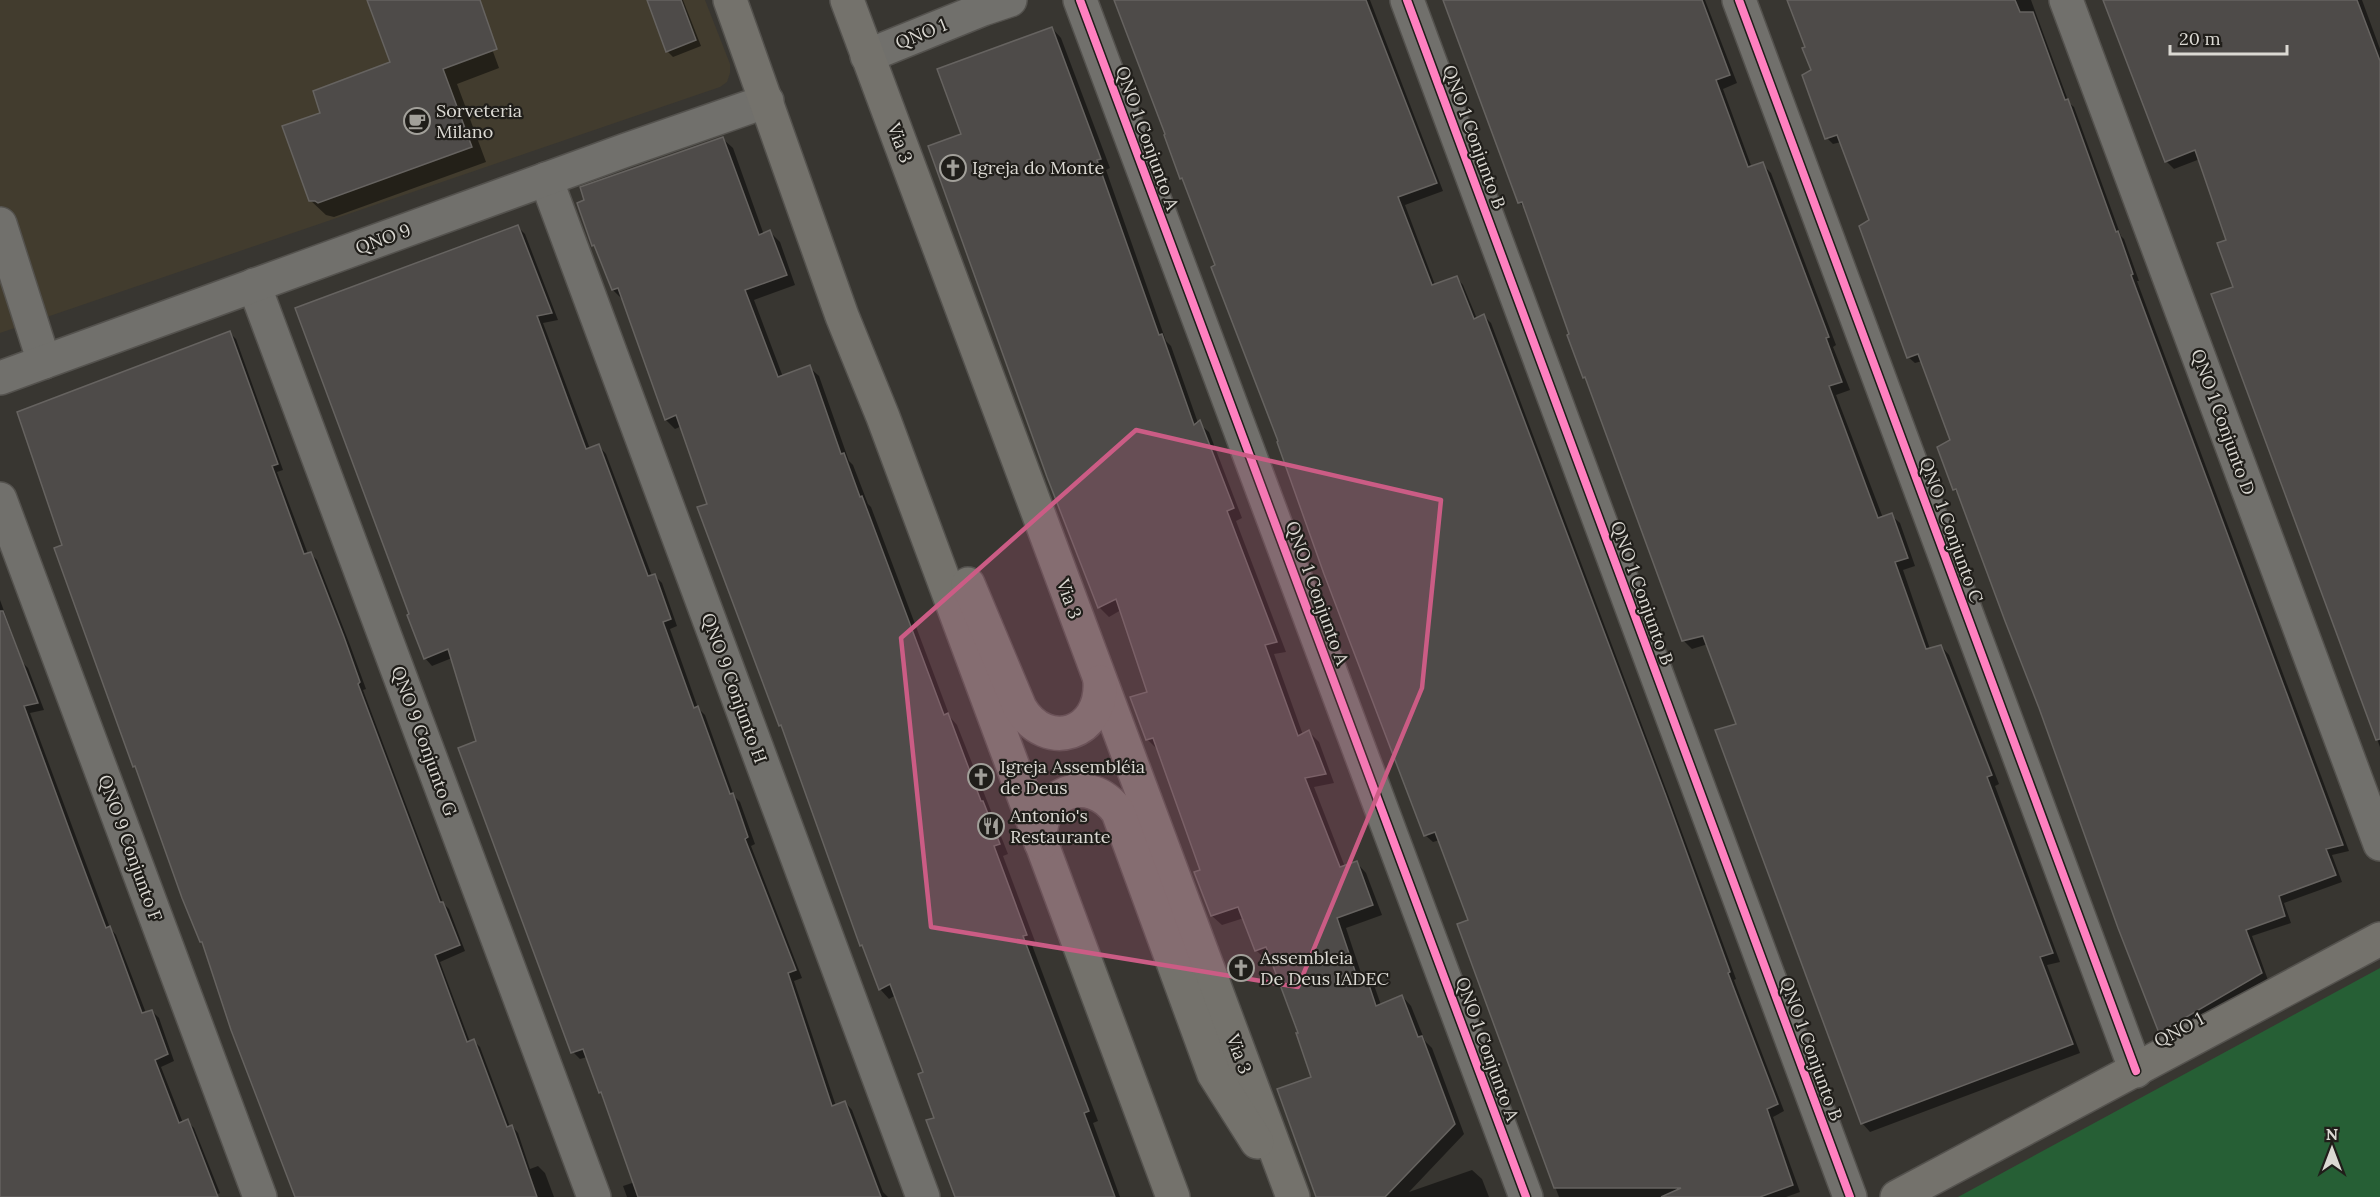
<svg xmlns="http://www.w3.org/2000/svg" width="2380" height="1197" viewBox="0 0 2380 1197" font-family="Lora,serif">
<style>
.built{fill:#423c2e}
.green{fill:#265f35}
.shadow{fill:#0007}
.building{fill:#4e4b49;stroke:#666360;stroke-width:1.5}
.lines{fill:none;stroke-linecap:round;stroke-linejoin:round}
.street-casing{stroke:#54524e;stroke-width:36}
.secondary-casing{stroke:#54524e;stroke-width:36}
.street{stroke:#71706c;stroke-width:33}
.secondary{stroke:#74726c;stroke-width:33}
.cycleway-casing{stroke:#201e1a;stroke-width:11}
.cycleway{stroke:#ff80c0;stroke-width:8}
.marked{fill:#cb5c85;fill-opacity:0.2;stroke:#cb5c85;stroke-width:4.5;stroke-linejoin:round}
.labels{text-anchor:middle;stroke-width:4.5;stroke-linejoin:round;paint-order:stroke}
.street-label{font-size:18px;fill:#dbd9d3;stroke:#201e1a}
.poi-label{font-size:18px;fill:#dbd9d3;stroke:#201e1a;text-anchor:start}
</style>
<rect width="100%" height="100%" fill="#383631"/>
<!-- built -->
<path class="built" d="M0,0H705L730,64V73L727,82L720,87L0,333Z"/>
<!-- green -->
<path class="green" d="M2380,968V1197H1958Z"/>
<!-- shadow -->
<g class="shadow">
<path d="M368,0H474L499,68L457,84L486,162L334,217L326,215L310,200L322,114L392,63Z"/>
<path d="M648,0H683L701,46L673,57L667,51Z"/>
<path d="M1129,0H1370L1443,191L1405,205L1435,285L1456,277L1463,285L1477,319L1484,316L1491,323L1672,805L1736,979L1734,980L1784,1111L1773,1117L1800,1192L1786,1197H1559L1458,924L1470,921L1440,840L1433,842L1425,835L1217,266L1185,182L1181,178Z"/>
<path d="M1445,0H1705L1737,83L1723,89L1752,168L1762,164L1771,173L1836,345L1833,347L1850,390L1836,395L1883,518L1891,515L1900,523L1915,566L1903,570L1930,649L1941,646L1949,655L1999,784L1995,786L2060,962L2047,965L2080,1053L1870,1132L1862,1123L1738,725L1708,644L1692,649L1683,640L1588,380L1584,377L1526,209L1519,202Z"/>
<path d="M1789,0H2031L2069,103L2074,107L2121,236L2124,239L2139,281H2137L2349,851L2332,855L2342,882L2284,903L2291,923L2252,936L2268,980L2167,1039L2160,1032L2120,928L2041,707L1960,496L1954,489L1952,441L1922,361L1915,363L1908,357L1871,221L1841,142L1833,144L1827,138L1807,48Z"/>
<path d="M2105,0H2362L2380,49V747L2213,295L2235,288L2228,241L2200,159L2174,169L2166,161Z"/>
<path d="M1052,28L1061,38L1110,168L1106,170L1166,341L1171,346L1198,423L1209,432L1242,518L1236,521L1286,652L1274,654L1303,735L1309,732L1319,742L1334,783L1314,787L1345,867L1357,863L1366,873L1382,915L1346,928L1362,976L1365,975L1374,985L1381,1005L1402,996L1411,1006L1425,1041L1432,1048L1464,1134L1409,1192L1472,1170L1482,1179L1489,1197H1355L1271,958L1266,960L1256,950L1244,918L1222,925L1212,916L1196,873L1202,871L1157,749L1147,739L1149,693L1121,610L1109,617L1099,607L963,135Z"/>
<path d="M723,139L733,148L764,235L770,232L780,242L795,285L754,300L783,377L809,367L819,376L849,461L853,465L868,504L871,507L950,717L957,725L1008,854L1003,856L1036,944L1032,945L1098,1121L1093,1123L1120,1197H957L925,1072L896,995L889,999L880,989L865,948L861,945L784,728L780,725L682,426L675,429L666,420L623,300L613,290L597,249L593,245Z"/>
<path d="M518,227L525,234L558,320L543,323L590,449L599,446L606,454L652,576L654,575L662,583L677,626L670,629L698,708L705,715L734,796L740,802L755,844L751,846L802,978L794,981L836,1106L845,1102L852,1110L883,1192L888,1197H627L623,1186L635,1182L587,1057L580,1059L573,1052L452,658L432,666L425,658Z"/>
<path d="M230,333L236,339L283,470L277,472L308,554L310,553L317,560L350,645L366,689L363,690L443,903L449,909L465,951L440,962L470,1042L474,1041L480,1047L510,1127L512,1126L518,1133L530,1169L538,1166L545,1173L554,1197H316L201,941L138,770L134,766L64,546Z"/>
<path d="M0,600L23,663L28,668L44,710L30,713L110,928L116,935L146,1013L152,1011L159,1018L174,1061L161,1067L183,1123L187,1121L194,1128L220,1193L212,1197H0Z"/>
</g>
<!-- building -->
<g class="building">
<path d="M367,0H480L497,49L443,69L472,147L318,203L315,201H309L282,126L320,113L313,91L390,62Z"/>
<path d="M647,0H681L696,40L666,52Z"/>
<path d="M1114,0H1366L1437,183L1398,197L1432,285L1457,276L1474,319L1484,314L1666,796L1730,972L1728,973L1778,1104L1767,1109L1793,1185L1760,1197H1661L1681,1188H1554L1457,924L1468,920L1435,832L1424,836L1324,574L1277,442L1278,441L1211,267L1215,265L1182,178L1180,179L1164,135L1165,134Z"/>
<path d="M1443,0H1702L1730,75L1716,80L1748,167L1763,162L1829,337L1826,338L1842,382L1829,386L1878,518L1892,513L1908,558L1895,562L1926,649L1941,645L1992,775L1987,777L2053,953L2040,957L2073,1044L1861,1124L1715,730L1736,724L1703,636L1682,641L1585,377L1583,378L1567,335L1569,334L1522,202L1518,203Z"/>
<path d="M1787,0H2015L2020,12H2033L2065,100L2068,99L2116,232L2118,231L2133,274L2131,275L2343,845L2326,849L2336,875L2279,896L2285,916L2246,930L2262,973L2159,1033L2118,928L2039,708L2005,621L1956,489L1953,490L1937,447L1950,440L1918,354L1907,358L1859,226L1869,220L1837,135L1825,139L1802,75L1811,70L1802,48L1805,47Z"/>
<path d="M2103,0H2357L2380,61V739L2376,740L2211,294L2233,287L2217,243L2226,240L2195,150L2165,162Z"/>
<path d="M1052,27L1101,159L1097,160L1159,335L1162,334L1194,425L1200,420L1234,508L1227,511L1277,642L1265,645L1298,736L1309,730L1326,774L1305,778L1340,867L1357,861L1373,905L1337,918L1357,977L1365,973L1376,1006L1402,995L1418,1037L1422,1036L1455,1124L1385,1197H1316L1277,1089L1311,1077L1296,1033H1298L1266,947L1255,951L1238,907L1211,916L1194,872L1200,870L1153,738L1146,740L1130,697L1147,692L1116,599L1098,608L1047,477L928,146L961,134L937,69Z"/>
<path d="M723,137L759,235L770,230L787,275L745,290L778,377L810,365L841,454L844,453L860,497L862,496L944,715L948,713L981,801H983L1000,844L994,846L1027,935L1023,936L1089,1111L1084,1113L1115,1197H955L926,1120L934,1118L918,1074L923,1072L890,984L879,990L862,945L860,946L781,725L779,726L697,507L707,504L676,415L665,420L618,288L612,290L594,245L592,246L577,203L584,200L580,187Z"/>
<path d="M518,225L552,313L537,316L586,449L599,444L648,576L655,574L671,619L663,622L694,708L698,706L730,794L733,793L748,837L745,839L796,970L788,973L832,1106L845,1101L881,1197H638L601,1092L599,1093L583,1049L571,1053L458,748L476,741L448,649L424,659L407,615L409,614L295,308Z"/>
<path d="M230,331L278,464L272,466L304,554L311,552L344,637L360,682L358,684L440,902H443L460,945L435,955L467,1042L474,1039L507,1127L512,1125L537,1197H295L231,1030L202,942H200L182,898L135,766L133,767L54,548L62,545L17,412Z"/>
<path d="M0,611H3L38,703L24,706L73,840L106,928L110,926L142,1013L152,1010L168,1054L155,1060L179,1123L188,1119L218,1197H0Z"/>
</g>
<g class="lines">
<defs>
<g id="street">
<path d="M1080,0L1526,1197"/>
<path d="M1407,0L1850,1197"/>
<path d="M1739,0L2136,1071"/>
<path d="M2066,0L2380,844"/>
<path d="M867,56L983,9L1010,0"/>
<path d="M546,179L923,1197"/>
<path d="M0,224L44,362"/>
<path d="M254,285L594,1197"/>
<path d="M0,378L626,150L767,101"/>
<path d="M0,499L260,1197"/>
</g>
<g id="secondary">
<path d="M730,0L842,316L883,417L1173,1197"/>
<path d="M847,0L1293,1197"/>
<path d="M968,584L1020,708C1047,753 1103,734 1100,682"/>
<path d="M1041,843C1035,793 1089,771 1118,812L1214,1074L1257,1142"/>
<path d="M1897,1197L2380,939"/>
</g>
</defs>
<!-- street casing -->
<use href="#street" class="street-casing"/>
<!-- secondary casing -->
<use href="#secondary" class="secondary-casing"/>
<!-- street -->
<use href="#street" class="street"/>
<!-- secondary -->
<use href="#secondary" class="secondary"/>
<defs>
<g id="cycleway">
<path d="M1080,0L1526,1197"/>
<path d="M1407,0L1850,1197"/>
<path d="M1739,0L2136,1071"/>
</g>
</defs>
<!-- cycleway casing -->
<use href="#cycleway" class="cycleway-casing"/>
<!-- cycleway -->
<use href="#cycleway" class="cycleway"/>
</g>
<!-- marked area -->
<path class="marked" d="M1136,430L1441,500L1422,688L1298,987L931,927L901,638Z"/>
<!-- icons -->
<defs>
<symbol id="cafe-ring" viewBox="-11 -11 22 22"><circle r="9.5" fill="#201e1a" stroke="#a2a09a" stroke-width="1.5"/><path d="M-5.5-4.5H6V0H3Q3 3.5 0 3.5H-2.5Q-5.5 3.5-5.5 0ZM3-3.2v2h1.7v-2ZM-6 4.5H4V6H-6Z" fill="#a2a09a"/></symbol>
<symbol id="church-ring" viewBox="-11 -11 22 22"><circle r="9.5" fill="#201e1a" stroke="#a2a09a" stroke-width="1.5"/><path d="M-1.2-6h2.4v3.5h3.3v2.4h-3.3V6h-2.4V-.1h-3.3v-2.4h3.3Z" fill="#a2a09a"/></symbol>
<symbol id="restaurant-ring" viewBox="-11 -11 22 22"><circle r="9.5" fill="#201e1a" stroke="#a2a09a" stroke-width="1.5"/><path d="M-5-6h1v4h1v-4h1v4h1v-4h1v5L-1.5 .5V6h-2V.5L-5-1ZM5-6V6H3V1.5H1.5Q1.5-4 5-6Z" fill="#a2a09a"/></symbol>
</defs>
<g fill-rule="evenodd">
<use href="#cafe-ring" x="402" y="106" width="30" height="30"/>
<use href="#church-ring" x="938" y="153" width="30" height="30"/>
<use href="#church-ring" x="966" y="762" width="30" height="30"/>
<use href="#restaurant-ring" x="976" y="811" width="30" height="30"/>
<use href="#church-ring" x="1226" y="953" width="30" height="30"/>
</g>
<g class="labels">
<!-- street labels -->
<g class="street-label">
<text transform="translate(921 34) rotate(-22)" y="6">QNO 1</text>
<text transform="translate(1474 137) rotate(70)" y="6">QNO 1 Conjunto B</text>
<text transform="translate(1147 138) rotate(70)" y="6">QNO 1 Conjunto A</text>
<text transform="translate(900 143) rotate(70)" y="6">Via 3</text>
<text transform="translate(383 239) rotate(-20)" y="6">QNO 9</text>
<text transform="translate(2223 422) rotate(70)" y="6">QNO 1 Conjunto D</text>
<text transform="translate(1951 530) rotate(70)" y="6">QNO 1 Conjunto C</text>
<text transform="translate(1317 593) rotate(70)" y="6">QNO 1 Conjunto A</text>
<text transform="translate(1642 593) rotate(70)" y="6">QNO 1 Conjunto B</text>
<text transform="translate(1069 599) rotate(70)" y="6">Via 3</text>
<text transform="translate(734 688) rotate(70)" y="6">QNO 9 Conjunto H</text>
<text transform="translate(424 741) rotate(70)" y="6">QNO 9 Conjunto G</text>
<text transform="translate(130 848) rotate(70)" y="6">QNO 9 Conjunto F</text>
<text transform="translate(2179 1030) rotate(-28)" y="6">QNO 1</text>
<text transform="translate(1487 1049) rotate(70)" y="6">QNO 1 Conjunto A</text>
<text transform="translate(1811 1049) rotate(70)" y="6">QNO 1 Conjunto B</text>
<text transform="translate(1239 1054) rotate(70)" y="6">Via 3</text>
</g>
<!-- poi labels -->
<g class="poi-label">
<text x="436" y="117">Sorveteria<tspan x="436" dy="21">Milano</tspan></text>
<text x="972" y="174">Igreja do Monte</text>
<text x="1000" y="773">Igreja Assembléia<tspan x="1000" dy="21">de Deus</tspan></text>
<text x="1010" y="822">Antonio's<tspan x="1010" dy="21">Restaurante</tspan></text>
<text x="1260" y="964">Assembleia<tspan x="1260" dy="21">De Deus IADEC</tspan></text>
</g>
</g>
<!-- north arrow -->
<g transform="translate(2332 1149)" stroke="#201e1a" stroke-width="4.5" paint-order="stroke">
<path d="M0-4.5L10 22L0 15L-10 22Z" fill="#dbd9d3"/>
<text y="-9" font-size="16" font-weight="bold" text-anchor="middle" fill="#dbd9d3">N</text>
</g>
<!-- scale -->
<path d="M2170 45v9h117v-9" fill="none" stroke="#dbd9d3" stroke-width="3"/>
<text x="2179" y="45" font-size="18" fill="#dbd9d3" stroke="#201e1a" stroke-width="4.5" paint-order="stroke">20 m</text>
</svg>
